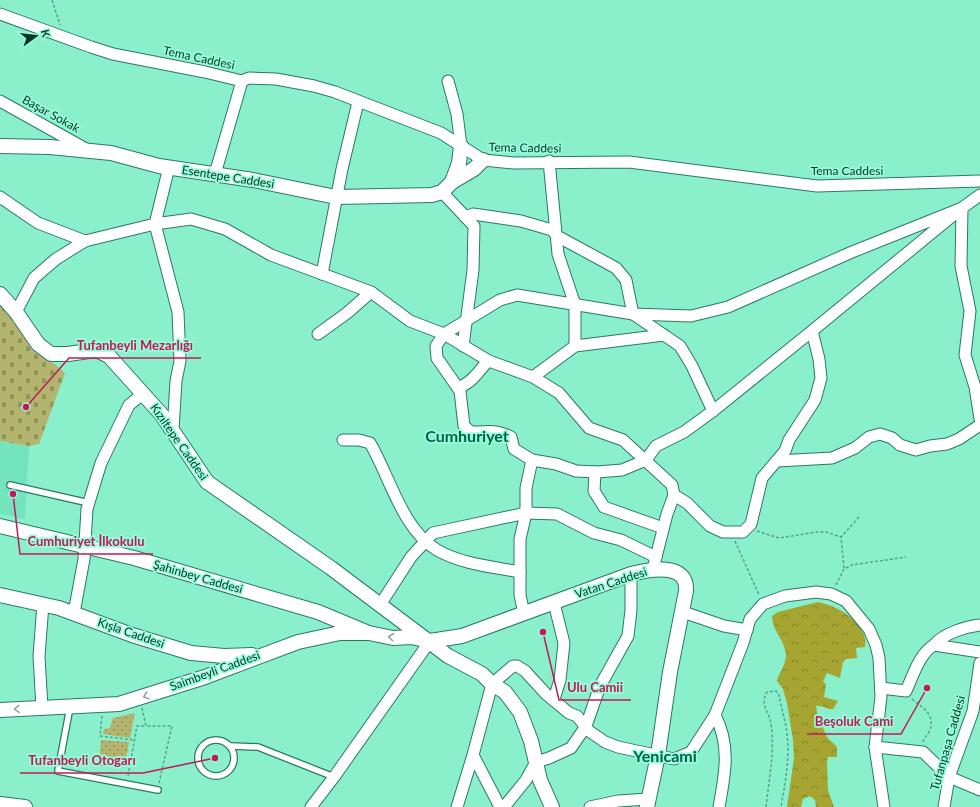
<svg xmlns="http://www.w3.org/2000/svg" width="980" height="807" viewBox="0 0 980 807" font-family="Lato,sans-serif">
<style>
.built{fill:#74e4bf}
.grass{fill:url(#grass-dots)}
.forest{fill:url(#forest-crowns)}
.cemetery{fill:url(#cemetery-stones)}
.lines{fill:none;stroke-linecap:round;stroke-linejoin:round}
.service-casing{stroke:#2a7a61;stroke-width:8}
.minor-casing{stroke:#2a7a61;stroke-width:13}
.tertiary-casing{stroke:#2a7a61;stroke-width:16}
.path{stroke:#55a489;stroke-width:1.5;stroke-dasharray:3 2;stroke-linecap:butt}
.service{stroke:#fff;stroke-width:5.5}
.minor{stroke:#fff;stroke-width:11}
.tertiary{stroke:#fff;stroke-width:14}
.oneway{stroke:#90a59f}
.labels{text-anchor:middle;stroke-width:3.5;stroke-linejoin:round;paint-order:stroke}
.street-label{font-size:12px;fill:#083629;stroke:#97fdd9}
.district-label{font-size:16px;font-weight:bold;fill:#006049;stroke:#97fdd9}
.leader{fill:none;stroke:#c2185b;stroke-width:1.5}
.callout-dot{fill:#c2185b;stroke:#97fdd9;stroke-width:1.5}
.callout-label{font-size:13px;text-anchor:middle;font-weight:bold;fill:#c2185b;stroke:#97fdd9;stroke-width:3.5;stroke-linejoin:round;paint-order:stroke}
</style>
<defs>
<pattern id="grass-dots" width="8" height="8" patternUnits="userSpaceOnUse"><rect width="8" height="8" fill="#b3b46d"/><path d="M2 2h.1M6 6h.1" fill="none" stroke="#90935a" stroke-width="1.8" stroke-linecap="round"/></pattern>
<pattern id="forest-crowns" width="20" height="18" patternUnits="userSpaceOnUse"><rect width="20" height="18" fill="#a6a531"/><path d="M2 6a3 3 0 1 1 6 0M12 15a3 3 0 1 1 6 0" fill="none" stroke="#85872a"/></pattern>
<pattern id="cemetery-stones" width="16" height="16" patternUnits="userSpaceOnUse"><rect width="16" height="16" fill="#b3b46d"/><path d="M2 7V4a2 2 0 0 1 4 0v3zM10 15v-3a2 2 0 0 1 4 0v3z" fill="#90935a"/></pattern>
</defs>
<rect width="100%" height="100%" fill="#8af0cc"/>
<!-- built -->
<path class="built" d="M0,441L29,446L25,519L0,514Z"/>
<!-- grass -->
<g class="grass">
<path d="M135,713L130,738L103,734L104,729L110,728L113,718Z"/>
<path d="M101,740L129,742L125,765L99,766Z"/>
</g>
<!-- forest -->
<path class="forest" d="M818,602C837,606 859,618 865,638C866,641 865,643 865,647L856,648L857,658L846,659L843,662L840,678L827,673L823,682L826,684L824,697L838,701L833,709C827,710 823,705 816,706L818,717L827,737L837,747V757H828L827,762L828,790L834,807H816L815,800L810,796L803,799L801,807H787L794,758L793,740L787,703L783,689L777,681C779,672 786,665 786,655C785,640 772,631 772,616L778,612Z"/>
<!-- cemetery -->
<path class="cemetery" d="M0,303L6,308L32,350L56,365L65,373L39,444L29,446L0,441Z"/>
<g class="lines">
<defs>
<g id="service">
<path d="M10,485L89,503"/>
<path d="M70,707L58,771L158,790"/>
<circle cx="216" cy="758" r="18"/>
<path d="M231,746L258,747L334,777"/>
</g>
<g id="minor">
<path d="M0,14L91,47L113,54L205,72L242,81L249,78L276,79L314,86L335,92L441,133L483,160L514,163L629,162L817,186L980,181"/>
<path d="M448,81L457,114L461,146"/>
<path d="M0,101L86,149"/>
<path d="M549,161L558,254L575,305V346"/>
<path d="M169,167L155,224L178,312L180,361L176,381L173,430"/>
<path d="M215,174L242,81"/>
<path d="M442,192L474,226L473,270L463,346"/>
<path d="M980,195L962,208L812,331L713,411L684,432L656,446L646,460L622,470L597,472L576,471L556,464L532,460L514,449L511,437C493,428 488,433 471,432L464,426L460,391L437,358L436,346L444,334L500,300L517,295L633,314L691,316L728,307L852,252L962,208L961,266L970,311L965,355L975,387L980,419"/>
<path d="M0,197L38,223L85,241"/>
<path d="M465,217L473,214L521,221L552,230L557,236L616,268L626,280L633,314L680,346L692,366L713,411"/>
<path d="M322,274L342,169L358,102"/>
<path d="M16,312L34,278L56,259L85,241L155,224L191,219L225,229L271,255L371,292L410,321L444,334L489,361L533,377L559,393L589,428L623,440L672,485L674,495L667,514L653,569"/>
<path d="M318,334L347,313L371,292"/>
<path d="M533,377L575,346L664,335"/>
<path d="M458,388C465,385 471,381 476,375C481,370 483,365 489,361"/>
<path d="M343,440H359L370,443C390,477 402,529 437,550C461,564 494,567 520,572"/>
<path d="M777,461L832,458L855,448L869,437L880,434L892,438L900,445L916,450L930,446L947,444L959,439L980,425"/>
<path d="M595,472L594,491L604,507L663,528"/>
<path d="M674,495L687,503L710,526L723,532H743L751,524L762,478L785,451L789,440L815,400L821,378L819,359L812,331"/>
<path d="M554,603L564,643L560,680L554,699"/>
<path d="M380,605L411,557L433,533L526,513L557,514L594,533L621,540L656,557"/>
<path d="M683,612L724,626L747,630"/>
<path d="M74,613L84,559L87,509L101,463L129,405L144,393"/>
<path d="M524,614L520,595V539L526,513V488L532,460"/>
<path d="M934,645C944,633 965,627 980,625"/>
<path d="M881,688L906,691C913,676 919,654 934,645L980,652"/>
<path d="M42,708L39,656L43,604"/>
<path d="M715,715C731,746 725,774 719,807"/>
<path d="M875,747L923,752L949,777L980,790"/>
<path d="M473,755L500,807"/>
<path d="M311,807L334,777L430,641"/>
<path d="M457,807L473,755L492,684L513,666H517L525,671L546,694L569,713L577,716L589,731L605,742L618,747L674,759L691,752L715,715L743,643L750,619L763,604L785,596L816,592L831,594L846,601L869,629L876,645L879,658L881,697L875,747L884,807"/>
<path d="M504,807L526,780L536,762L549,758L571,748L586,726L600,686L628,636L631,610V574"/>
<path d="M590,807L618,801L648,799"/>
<path d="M944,807L949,777L973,711L980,663"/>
</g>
<g id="tertiary">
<path d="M0,146L50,147L111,153L159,166L253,180L336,197L432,195L442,192L452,182"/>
<path d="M461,146L459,163L452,182L474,169L483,160"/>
<path d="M0,294L16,312L38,344L51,354H68L96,350L109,356L162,415L207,482L331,568L448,656L482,674L492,684L505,692L520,712L531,741L540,780L552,807"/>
<path d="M0,526L134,558L318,612L366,632"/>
<path d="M0,595L59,608L132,635L191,653L224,656L252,655"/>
<path d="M0,710L119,704L205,677L298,642L340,633H369L393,638L411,637L430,641L462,636L631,574C650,569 688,562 686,591L670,672L658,755L647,807"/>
<path d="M0,804L25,807"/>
</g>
</defs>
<!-- service casing -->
<use href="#service" class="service-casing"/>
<!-- minor casing -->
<use href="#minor" class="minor-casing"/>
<!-- tertiary casing -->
<use href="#tertiary" class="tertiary-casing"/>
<!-- path -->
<g class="path">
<path d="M52,0L60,25"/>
<path d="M757,531L779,538L817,532H826L841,537"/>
<path d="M735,541L759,595"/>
<path d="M844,568L841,537L859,517"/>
<path d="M836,585L844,569L852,565L906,557"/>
<path d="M912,699C922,707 937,715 929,732C927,736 924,737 923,742"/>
<path d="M142,708L146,726H172L159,783"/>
<path d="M102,716L100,736L134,740"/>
<path d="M128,776L137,726H146"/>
<path d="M766,807C769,779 775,752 771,724C770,712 759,706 767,692L776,691L779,695C781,708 786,721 787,735C790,760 785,783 781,807"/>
</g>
<!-- service -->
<use href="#service" class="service"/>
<!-- minor -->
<use href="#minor" class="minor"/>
<!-- tertiary -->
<use href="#tertiary" class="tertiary"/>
</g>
<!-- one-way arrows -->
<defs><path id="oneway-chevron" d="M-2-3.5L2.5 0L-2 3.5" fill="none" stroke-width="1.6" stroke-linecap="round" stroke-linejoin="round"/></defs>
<g class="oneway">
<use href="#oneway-chevron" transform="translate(391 637) rotate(-173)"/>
<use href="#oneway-chevron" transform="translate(146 696) rotate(161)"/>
<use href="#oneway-chevron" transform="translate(17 709) rotate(177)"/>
</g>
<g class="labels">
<!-- street labels -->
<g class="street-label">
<text transform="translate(199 58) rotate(12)" y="4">Tema Caddesi</text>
<text transform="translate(51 114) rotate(29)" y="4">Başar Sokak</text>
<text transform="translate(525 148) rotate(1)" y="4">Tema Caddesi</text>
<text x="847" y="175">Tema Caddesi</text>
<text transform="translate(228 177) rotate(9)" y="4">Esentepe Caddesi</text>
<text transform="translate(179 442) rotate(55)" y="4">Kızıltepe Caddesi</text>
<text transform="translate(198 577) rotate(16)" y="4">Şahinbey Caddesi</text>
<text transform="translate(611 583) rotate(-18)" y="4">Vatan Caddesi</text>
<text transform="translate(131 633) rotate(19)" y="4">Kışla Caddesi</text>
<text transform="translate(215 671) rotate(-20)" y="4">Saimbeyli Caddesi</text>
<text transform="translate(948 743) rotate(-74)" y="4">Tufanpaşa Caddesi</text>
</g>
<!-- district labels -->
<g class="district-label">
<text x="467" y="442">Cumhuriyet</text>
<text x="665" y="762">Yenicami</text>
</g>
</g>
<!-- callouts -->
<path class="leader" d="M26 407L69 358H201M13 494L20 554H153M543 632L559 700H631M927 688L901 734H807M215 758L143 773H20"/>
<g class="callout-dot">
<circle cx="26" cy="407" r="4"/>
<circle cx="13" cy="494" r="4"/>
<circle cx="543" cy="632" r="4"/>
<circle cx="927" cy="688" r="4"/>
<circle cx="215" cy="758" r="4"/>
</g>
<g class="callout-label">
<text x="135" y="350">Tufanbeyli Mezarlığı</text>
<text x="86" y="546">Cumhuriyet İlkokulu</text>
<text x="595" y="692">Ulu Camii</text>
<text x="854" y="726">Beşoluk Cami</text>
<text x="82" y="765">Tufanbeyli Otogarı</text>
</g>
<!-- north arrow -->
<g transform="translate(36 36) rotate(75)" stroke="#97fdd9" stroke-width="3" paint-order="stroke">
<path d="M0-3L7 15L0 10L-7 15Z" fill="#083629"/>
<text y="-6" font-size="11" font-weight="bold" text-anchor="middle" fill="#083629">K</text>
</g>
</svg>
